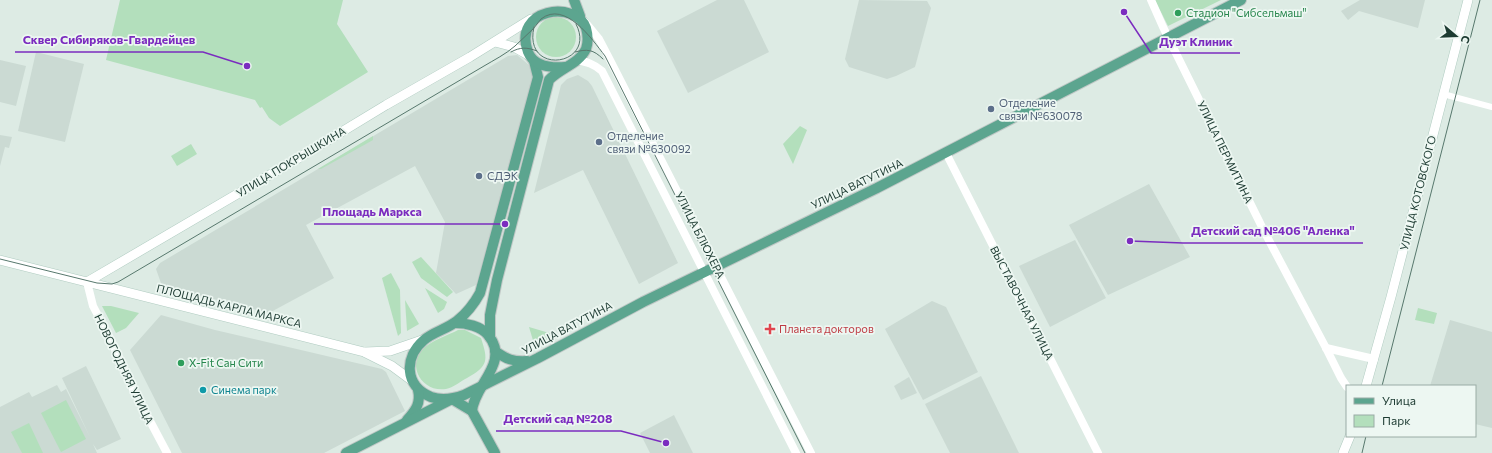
<svg xmlns="http://www.w3.org/2000/svg" width="1492" height="453" viewBox="0 0 1492 453" font-family="Commissioner,sans-serif">
<style>
.built{fill:#cbdad3}
.green{fill:#b3dfbc}
.lines{fill:none;stroke-linecap:round;stroke-linejoin:round}
.secondary-casing{stroke:#afcbc0;stroke-width:10}
.primary-casing{stroke:#c0c8c6;stroke-width:12}
.minor{stroke:#fff;stroke-width:6}
.tertiary{stroke:#fff;stroke-width:8}
.secondary{stroke:#fff;stroke-width:9}
.primary{stroke:#5ca58f;stroke-width:10}
.tram{stroke:#57786d;stroke-width:1}
.leisure-dot{fill:#2e9e5b;stroke:#edf7f2;stroke-width:1.5}
.service-dot{fill:#5c6f8a;stroke:#edf7f2;stroke-width:1.5}
.health-dot{fill:#e0444e;stroke:#edf7f2;stroke-width:1.5}
.culture-dot{fill:#0f9aa8;stroke:#edf7f2;stroke-width:1.5}
.labels{text-anchor:middle;stroke-width:3.5;stroke-linejoin:round;paint-order:stroke}
.leisure-label{font-size:11px;fill:#27864d;stroke:#edf7f2;text-anchor:start}
.service-label{font-size:11px;fill:#4e5e75;stroke:#edf7f2;text-anchor:start}
.street-label{font-size:11px;fill:#1d3b32;stroke:#edf7f2}
.health-label{font-size:11px;fill:#be3a42;stroke:#edf7f2;text-anchor:start}
.culture-label{font-size:11px;fill:#0d838f;stroke:#edf7f2;text-anchor:start}
.leader{fill:none;stroke:#7b2cbf;stroke-width:1.5}
.callout-dot{fill:#7b2cbf;stroke:#edf7f2;stroke-width:1.5}
.callout-label{font-size:12px;text-anchor:middle;font-weight:bold;fill:#7b2cbf;stroke:#edf7f2;stroke-width:3.5;stroke-linejoin:round;paint-order:stroke}
</style>
<rect width="100%" height="100%" fill="#ddebe4"/>
<!-- built -->
<g class="built">
<path d="M717,0H744L769,52L688,93L657,31Z"/>
<path d="M859,0L927,1L931,8L915,67L896,76L887,79L849,67L845,59Z"/>
<path d="M1360,0H1425L1418,28L1359,11L1348,20L1341,11Z"/>
<path d="M36,52L84,64L65,142L18,131Z"/>
<path d="M517,55L529,65L533,77L476,285L456,294L436,273L445,222L415,166L306,225L334,278L269,313L162,286L156,269L160,263L508,56Z"/>
<path d="M0,60L26,66L16,106L0,102Z"/>
<path d="M578,75L588,81L592,86L678,263L639,284L583,170L534,193L561,85L567,79Z"/>
<path d="M0,135L12,137L9,148L5,147L0,166Z"/>
<path d="M1149,184L1190,257L1108,295L1069,225Z"/>
<path d="M1075,240L1106,298L1050,327L1019,266Z"/>
<path d="M932,301L946,307L978,372L923,400L885,329Z"/>
<path d="M161,315L215,330L382,369L386,372L405,411L324,453H182L130,350Z"/>
<path d="M1450,320L1492,332V428L1475,424V386H1430Z"/>
<path d="M86,366L121,439L97,450L93,444L97,453H0V407L29,392L32,397L57,385L61,392L66,389L90,437L62,378Z"/>
<path d="M981,376L1019,453H950L925,404Z"/>
<path d="M909,377L917,393L901,400L894,386Z"/>
<path d="M674,415L693,453H650L640,433Z"/>
</g>
<!-- green -->
<g class="green">
<path d="M120,0H343L337,24L368,72L280,126L269,118L262,107L260,108L255,100L106,60Z"/>
<path d="M1155,0H1221L1168,26Z"/>
<circle cx="556" cy="37" r="20"/>
<path d="M800,126L807,130L793,164L783,144Z"/>
<path d="M373,136V140L321,169H318Z"/>
<path d="M191,144L197,154L177,166L171,156Z"/>
<path d="M421,257L453,292L447,297L421,278L412,262Z"/>
<path d="M391,273L400,290L401,333L398,336L382,278Z"/>
<path d="M425,288L447,302L444,309L438,313Z"/>
<path d="M405,300L419,324L407,331Z"/>
<path d="M102,306H111L139,313L126,328L116,333Z"/>
<path d="M1418,308L1437,313L1434,324L1415,320Z"/>
<path d="M529,327L556,335L535,347Z"/>
<path d="M458,330H465L481,338C488,360 489,366 467,378C461,381 453,388 446,389C421,393 405,363 425,347C434,340 448,335 458,330Z"/>
<path d="M66,400L86,439L61,452L41,413Z"/>
<path d="M29,423L43,453H22L11,432Z"/>
</g>
<g class="lines">
<defs>
<g id="secondary">
<path d="M495,42L514,47L530,56"/>
<path d="M0,260L364,352L392,366L411,380"/>
<path d="M87,282L302,156L386,105L470,57L531,19"/>
<path d="M365,352L390,351L425,339"/>
<path d="M1366,386L1391,297L1468,0"/>
<path d="M1343,453L1350,436"/>
</g>
<g id="primary">
<path d="M574,0L580,16"/>
<path d="M534,61L538,77L480,293C474,304 467,313 457,321C447,329 433,332 424,340C404,357 404,386 431,397C442,401 453,399 464,395L538,358L643,302L877,188L1241,0"/>
<path d="M455,323C466,323 481,326 488,335C511,362 474,385 472,411"/>
<path d="M490,337V315L497,280L549,80C560,68 579,64 586,49C588,43 588,35 586,28C576,0 512,8 528,52C534,67 551,68 565,67"/>
<path d="M495,351C506,359 513,362 527,361"/>
<path d="M452,399L472,411L495,453"/>
<path d="M407,420C416,410 421,403 418,390"/>
<path d="M346,453L450,400"/>
</g>
</defs>
<!-- secondary casing -->
<use href="#secondary" class="secondary-casing"/>
<!-- primary casing -->
<use href="#primary" class="primary-casing"/>
<!-- minor -->
<path class="minor" d="M1443,94L1492,107"/>
<!-- tertiary -->
<g class="tertiary">
<path d="M1151,0L1163,27L1264,231L1326,348L1341,378L1347,387"/>
<path d="M585,22L599,39L610,60L811,453"/>
<path d="M577,60C587,62 594,64 602,71L796,453"/>
<path d="M946,153L1098,453"/>
<path d="M87,282L93,306L111,340L133,389L167,453"/>
<path d="M1326,348L1374,359"/>
</g>
<!-- secondary -->
<use href="#secondary" class="secondary"/>
<!-- primary -->
<use href="#primary" class="primary"/>
<!-- tram -->
<g class="tram">
<path d="M534,27C522,77 598,66 576,24"/>
<path d="M511,52C520,47 527,47 537,51"/>
<path d="M575,52C587,49 593,49 603,59"/>
<path d="M0,259L97,283L112,284L118,282L484,66C494,60 506,54 515,46C521,40 527,35 533,29C536,26 538,22 541,19C565,0 592,39 605,56L805,453"/>
<path d="M1382,386L1480,0"/>
<path d="M1362,453L1366,436"/>
</g>
</g>
<!-- markers -->
<g class="leisure-dot">
<circle cx="1178" cy="13" r="4"/>
<circle cx="181" cy="363" r="4"/>
</g>
<g class="service-dot">
<circle cx="991" cy="109" r="4"/>
<circle cx="599" cy="142" r="4"/>
<circle cx="479" cy="176" r="4"/>
</g>
<path class="health-dot" d="M768 323h4v4h4v4h-4v4h-4v-4h-4v-4h4z"/>
<circle class="culture-dot" cx="203" cy="390" r="4"/>
<g class="labels">
<!-- leisure labels -->
<g class="leisure-label">
<text x="1186" y="17">Стадион "Сибсельмаш"</text>
<text x="189" y="367">X-Fit Сан Сити</text>
</g>
<!-- service labels -->
<g class="service-label">
<text x="999" y="107">Отделение<tspan x="999" dy="13">связи №630078</tspan></text>
<text x="607" y="140">Отделение<tspan x="607" dy="13">связи №630092</tspan></text>
<text x="487" y="180">СДЭК</text>
</g>
<!-- street labels -->
<g class="street-label">
<text transform="translate(1225 152) rotate(64)" y="4">УЛИЦА ПЕРМИТИНА</text>
<text transform="translate(291 162) rotate(-31)" y="4">УЛИЦА ПОКРЫШКИНА</text>
<text transform="translate(857 184) rotate(-26)" y="4">УЛИЦА ВАТУТИНА</text>
<text transform="translate(1418 193) rotate(-76)" y="4">УЛИЦА КОТОВСКОГО</text>
<text transform="translate(700 235) rotate(63)" y="4">УЛИЦА БЛЮХЕРА</text>
<text transform="translate(1022 303) rotate(63)" y="4">ВЫСТАВОЧНАЯ УЛИЦА</text>
<text transform="translate(229 306) rotate(14)" y="4">ПЛОЩАДЬ КАРЛА МАРКСА</text>
<text transform="translate(567 328) rotate(-28)" y="4">УЛИЦА ВАТУТИНА</text>
<text transform="translate(124 369) rotate(64)" y="4">НОВОГОДНЯЯ УЛИЦА</text>
</g>
<!-- health labels -->
<g class="health-label">
<text x="779" y="333">Планета докторов</text>
</g>
<!-- culture labels -->
<g class="culture-label">
<text x="211" y="394">Синема парк</text>
</g>
</g>
<!-- callouts -->
<path class="leader" d="M247 66L203 52H15M1124 12L1151 53H1240M505 224L430 224H314M1130 241L1183 243H1363M666 443L621 431H496"/>
<g class="callout-dot">
<circle cx="247" cy="66" r="4"/>
<circle cx="1124" cy="12" r="4"/>
<circle cx="505" cy="224" r="4"/>
<circle cx="1130" cy="241" r="4"/>
<circle cx="666" cy="443" r="4"/>
</g>
<g class="callout-label">
<text x="109" y="44">Сквер Сибиряков-Гвардейцев</text>
<text x="1196" y="46">Дуэт Клиник</text>
<text x="372" y="216">Площадь Маркса</text>
<text x="1273" y="235">Детский сад №406 "Аленка"</text>
<text x="558" y="423">Детский сад №208</text>
</g>
<!-- legend -->
<rect x="1346" y="385" width="130" height="52" fill="#edf7f2" stroke="#9aaca5"/>
<rect x="1354" y="398" width="20" height="6" fill="#5ca58f" stroke="#9aaca5"/>
<text x="1382" y="405" font-size="12" fill="#1d3b32">Улица</text>
<rect x="1354" y="415" width="20" height="12" fill="#b3dfbc" stroke="#9aaca5"/>
<text x="1382" y="425" font-size="12" fill="#1d3b32">Парк</text>
<!-- north arrow -->
<g transform="translate(1456 36) rotate(109)" stroke="#edf7f2" stroke-width="3" paint-order="stroke">
<path d="M0-3L7 15L0 10L-7 15Z" fill="#1d3b32"/>
<text y="-6" font-size="11" font-weight="bold" text-anchor="middle" fill="#1d3b32">С</text>
</g>
</svg>
